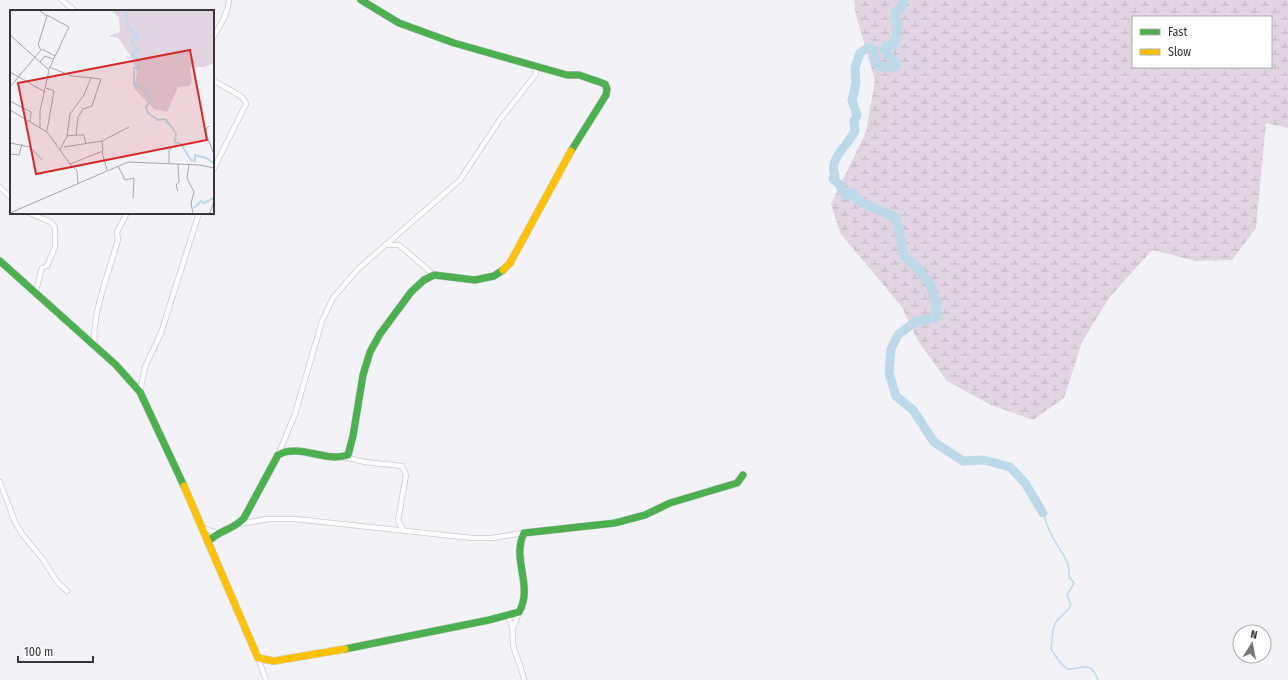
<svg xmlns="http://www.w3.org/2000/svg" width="1288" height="680" viewBox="0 0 1288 680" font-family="'Fira Sans Condensed',sans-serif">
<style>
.wetland{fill:url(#wetland-marsh);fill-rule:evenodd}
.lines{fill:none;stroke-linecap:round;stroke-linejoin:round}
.stream{stroke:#bcd9ea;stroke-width:1.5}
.river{stroke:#bcd9ea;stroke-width:9}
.street-casing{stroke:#cbcbce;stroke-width:6}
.fast-casing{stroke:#cbcbce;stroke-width:8}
.slow-casing{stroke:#cbcbce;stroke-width:8}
.street{stroke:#fdfdfe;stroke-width:4.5}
.fast{stroke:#4caf50;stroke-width:7}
.slow{stroke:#ffc107;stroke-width:7}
.inset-river{fill:none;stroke:#bcd9ea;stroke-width:2}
.inset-road{fill:none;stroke:#a7a7ab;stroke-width:1}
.view{fill:#d62828;fill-opacity:0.15;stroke:#d62828;stroke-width:2}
.inset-edge{fill:none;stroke:#363638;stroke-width:2}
</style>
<defs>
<pattern id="wetland-marsh" width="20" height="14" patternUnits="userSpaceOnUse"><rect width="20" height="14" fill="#dfd4df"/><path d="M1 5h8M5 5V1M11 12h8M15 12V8" fill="none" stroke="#c0b7c0"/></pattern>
</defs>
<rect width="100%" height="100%" fill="#f3f3f7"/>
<!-- wetland -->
<path class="wetland" d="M854,0H1288V128L1266,123L1256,228L1232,260L1196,261L1152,250L1109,298L1082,342L1064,398L1033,420L991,405L947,381L918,341L902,307L840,233L831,204L866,132L875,80L856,15ZM1133,17H1271V67H1133Z"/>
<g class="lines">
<!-- stream -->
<path class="stream" d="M1043,513C1045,520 1048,528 1051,534C1058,549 1071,560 1069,577L1074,583L1067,595L1071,605C1067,613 1057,618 1055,624C1051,632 1053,640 1051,649L1059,661L1067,669C1081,670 1091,659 1098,680"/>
<!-- river -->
<path class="river" d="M904,0L900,9L895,12V18L898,24L894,45L886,46L884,50L896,63L895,67L891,68L878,66L874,57V50L869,47L860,53L855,68L856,83L852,100L857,115L854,121L855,131C848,145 828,159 835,175L833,179L839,184L845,195L852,193C860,207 882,209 896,218L904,256L918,269L930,284L937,305L936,318L916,321L898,335L891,349L889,373L896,396L913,410L934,442L963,461L984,460L1010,467L1025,483L1043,513"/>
<defs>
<g id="street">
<path d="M62,0L75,11"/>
<path d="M213,38C220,25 228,14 229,0"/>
<path d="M213,80C222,87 244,94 246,104L213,170"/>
<path d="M0,187L11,198"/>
<path d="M29,213L51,222L55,227V247L47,266L42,268L35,294"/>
<path d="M387,245H399L434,275"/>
<path d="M95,346C90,318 111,267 118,239L117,232L127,213"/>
<path d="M140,392L145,367L161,333L199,213"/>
<path d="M279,453L295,414L322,321L333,298L358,269L460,180L499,121L536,74L535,67L532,64"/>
<path d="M344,457L365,462L402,466L406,475L398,521L404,531"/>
<path d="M0,482L15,522L22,534L42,558L58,583L67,591"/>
<path d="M239,524L268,519H295L472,538H492L524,533"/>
<path d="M201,527L217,533"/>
<path d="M507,615C517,632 510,636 514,649C518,660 522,669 524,680"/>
<path d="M514,626L519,612"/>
<path d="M258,658L266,680"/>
</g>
<g id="fast">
<path d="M361,0L399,23L454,43L567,75H579L605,84L607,89L606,95L571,151"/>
<path d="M0,261L116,365L140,392L184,486"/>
<path d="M208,542C218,530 234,530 244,518L278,455C299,443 326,463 348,455L353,436L363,375L370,352L380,334L411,292L424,280L434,275L475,280L494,276L503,270"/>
<path d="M345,649L489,620L519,612C534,586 511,559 524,533L615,523L645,515L670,503L737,483L743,475"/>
</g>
<g id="slow">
<path d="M503,270L510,263L571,151"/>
<path d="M184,486L258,658L274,661L345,649"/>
</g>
</defs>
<!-- street casing -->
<use href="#street" class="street-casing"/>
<!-- fast casing -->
<use href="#fast" class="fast-casing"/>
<!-- slow casing -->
<use href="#slow" class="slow-casing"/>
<!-- street -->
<use href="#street" class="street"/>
<!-- fast -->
<use href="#fast" class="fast"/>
<!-- slow -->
<use href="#slow" class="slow"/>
</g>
<!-- overview -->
<g transform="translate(10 10)">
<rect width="204" height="204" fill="#f3f3f7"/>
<path d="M103,1H204V53L194,57H180L182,71L179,76L168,77L157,102L144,99L124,79L127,61L120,45L108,28L98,26L110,22L109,8Z" fill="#dfd4df"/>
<path class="inset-river" d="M116,1L118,19L122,20L127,28L123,29L122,33L128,39L122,44L129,50V59L124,58V75L133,79L141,90L136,97L138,103L148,110L155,109L160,115M160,115L166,123L165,132L171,134L181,150L185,151V145L196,148L204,153M184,198L191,191L194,193L204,188"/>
<path class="inset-road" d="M37,5L59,17L39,59M0,25L39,60L30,101V117M32,39L45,46M30,52L35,46L43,49M39,57L62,66L91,69L82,96L73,99L68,107L66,125L57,126L50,140M0,62L35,82M0,77L31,40L28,35L37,6L30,1M36,78L44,81L37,121M0,91L21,102L20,112M0,100L37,122L60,154L93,141L92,131L119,117M199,116L196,119V124L204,144M66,125H74L76,134M57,126L60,104L74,85L81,68M0,133L20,137L32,150M54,137L92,131M92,142L97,160M0,144L9,145L12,134M159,153V140L162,138M60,154L67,161L68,174M179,154L177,168L184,182L181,193L183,203M108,156L115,170L124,168L123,188M168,181L166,175L169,172L168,154M0,203L118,152L190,155L204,158M200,203L204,191"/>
<path class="view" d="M180,40L197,130L26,164L8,73Z"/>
<rect width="204" height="204" class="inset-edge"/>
</g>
<!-- legend -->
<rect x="1132" y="16" width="140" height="52" fill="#ffffff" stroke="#afafaf"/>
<rect x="1140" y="29" width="20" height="6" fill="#4caf50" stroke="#afafaf"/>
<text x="1168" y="36" font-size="12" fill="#363638">Fast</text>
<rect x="1140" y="49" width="20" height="6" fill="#ffc107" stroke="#afafaf"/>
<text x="1168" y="56" font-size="12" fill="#363638">Slow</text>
<!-- north arrow -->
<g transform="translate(1252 644) rotate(11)"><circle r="19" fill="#ffffff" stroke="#afafaf"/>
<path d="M0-3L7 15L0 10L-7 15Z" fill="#78787b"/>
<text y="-6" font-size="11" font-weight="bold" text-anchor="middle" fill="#363638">N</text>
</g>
<!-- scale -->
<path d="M18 656v6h75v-6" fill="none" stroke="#363638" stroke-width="2"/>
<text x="24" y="656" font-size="12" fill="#363638" stroke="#ffffff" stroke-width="3" paint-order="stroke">100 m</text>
</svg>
